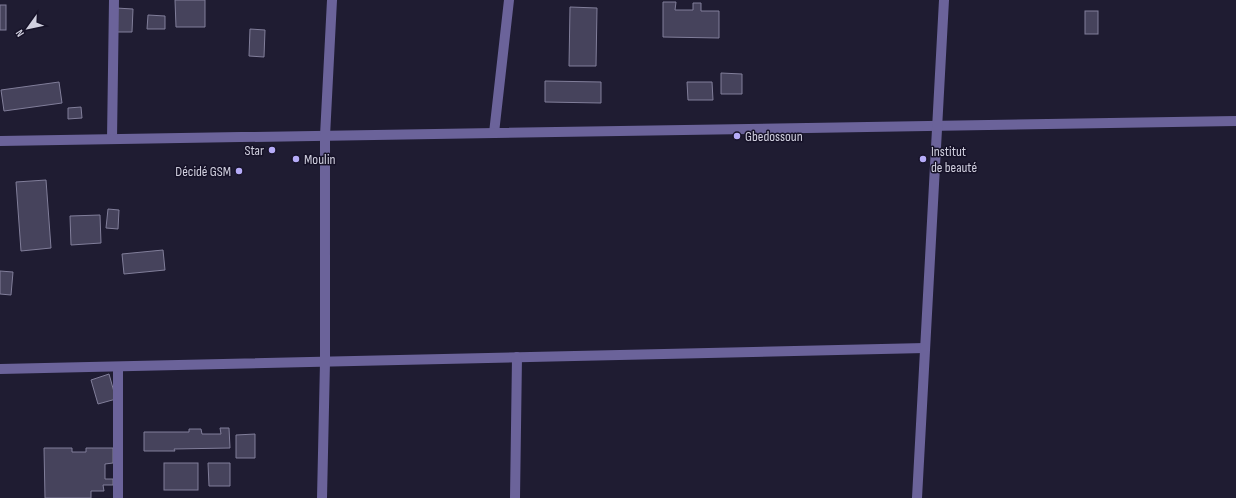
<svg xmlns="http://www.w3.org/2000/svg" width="1236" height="498" viewBox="0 0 1236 498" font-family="'Sofia Sans Condensed',sans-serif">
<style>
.building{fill:#46435c;stroke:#817e9a}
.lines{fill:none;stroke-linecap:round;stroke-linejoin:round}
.minor{stroke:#6b639a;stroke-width:10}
.poi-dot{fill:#b6acf8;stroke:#161228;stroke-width:1.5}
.labels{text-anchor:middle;stroke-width:3;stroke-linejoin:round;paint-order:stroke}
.poi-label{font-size:14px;fill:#d1d0df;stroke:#161228;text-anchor:start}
</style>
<rect width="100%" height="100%" fill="#1f1c32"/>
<!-- building -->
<g class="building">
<path d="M175,0H205V27H176Z"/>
<path d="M663,2H676L675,10H693V3H701V11H719V38L663,37Z"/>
<rect x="0" y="5" width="6" height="25"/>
<path d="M570,7L597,8L596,66H569Z"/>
<path d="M116,8L133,9L132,32H116Z"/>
<rect x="1085" y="11" width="13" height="23"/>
<path d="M148,15L165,16V29H147Z"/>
<path d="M250,29L265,30L264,57L249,56Z"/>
<path d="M721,73L742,74V94H721Z"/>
<path d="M545,81L601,82V103L545,102Z"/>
<path d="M59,82L62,103L4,111L1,90Z"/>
<path d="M687,82H712L713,100H688Z"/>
<path d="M81,107L82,118L68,119V108Z"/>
<path d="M46,180L51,248L21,251L16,182Z"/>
<path d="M108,209L119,210L118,229L106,228Z"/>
<path d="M100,215L101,243L71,245L70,216Z"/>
<path d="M163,250L165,270L124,274L122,254Z"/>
<path d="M0,271L13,272L11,295L0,294Z"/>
<path d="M109,374L116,399L98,404L91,380Z"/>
<path d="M220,428H229L230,448L174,449L175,451H144V432H189V429H201L202,434H221Z"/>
<path d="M255,434V458H236V435Z"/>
<path d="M44,448H72V452H86V448H113V463L105,464V479H113V485H103L104,491H91V498H45Z"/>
<rect x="164" y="463" width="34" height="27"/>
<path d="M208,463H230V486H209Z"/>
</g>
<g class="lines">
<!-- minor -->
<g class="minor">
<path d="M494,133L509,0"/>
<path d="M112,139L114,0"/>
<path d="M0,141L1236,121"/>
<path d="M118,367V498"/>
<path d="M0,369L925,348"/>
<path d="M322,498L325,362V136L332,0"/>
<path d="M515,498L517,357"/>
<path d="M917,498L944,0"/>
</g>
</g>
<!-- markers -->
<g class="poi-dot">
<circle cx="737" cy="136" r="4"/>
<circle cx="272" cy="150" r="4"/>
<circle cx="296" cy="159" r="4"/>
<circle cx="923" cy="159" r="4"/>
<circle cx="239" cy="171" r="4"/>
</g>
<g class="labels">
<!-- poi labels -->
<g class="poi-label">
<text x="745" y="141">Gbedossoun</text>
<text x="264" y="155" text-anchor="end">Star</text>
<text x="931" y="156">Institut<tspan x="931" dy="16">de beauté</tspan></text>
<text x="304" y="164">Moulin</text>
<text x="231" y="176" text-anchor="end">Décidé GSM</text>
</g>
</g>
<!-- north arrow -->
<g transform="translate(28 28) rotate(237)" stroke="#161228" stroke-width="3" paint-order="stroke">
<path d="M0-3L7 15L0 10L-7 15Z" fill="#d1d0df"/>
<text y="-6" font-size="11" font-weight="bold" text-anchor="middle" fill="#d1d0df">N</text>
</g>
</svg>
